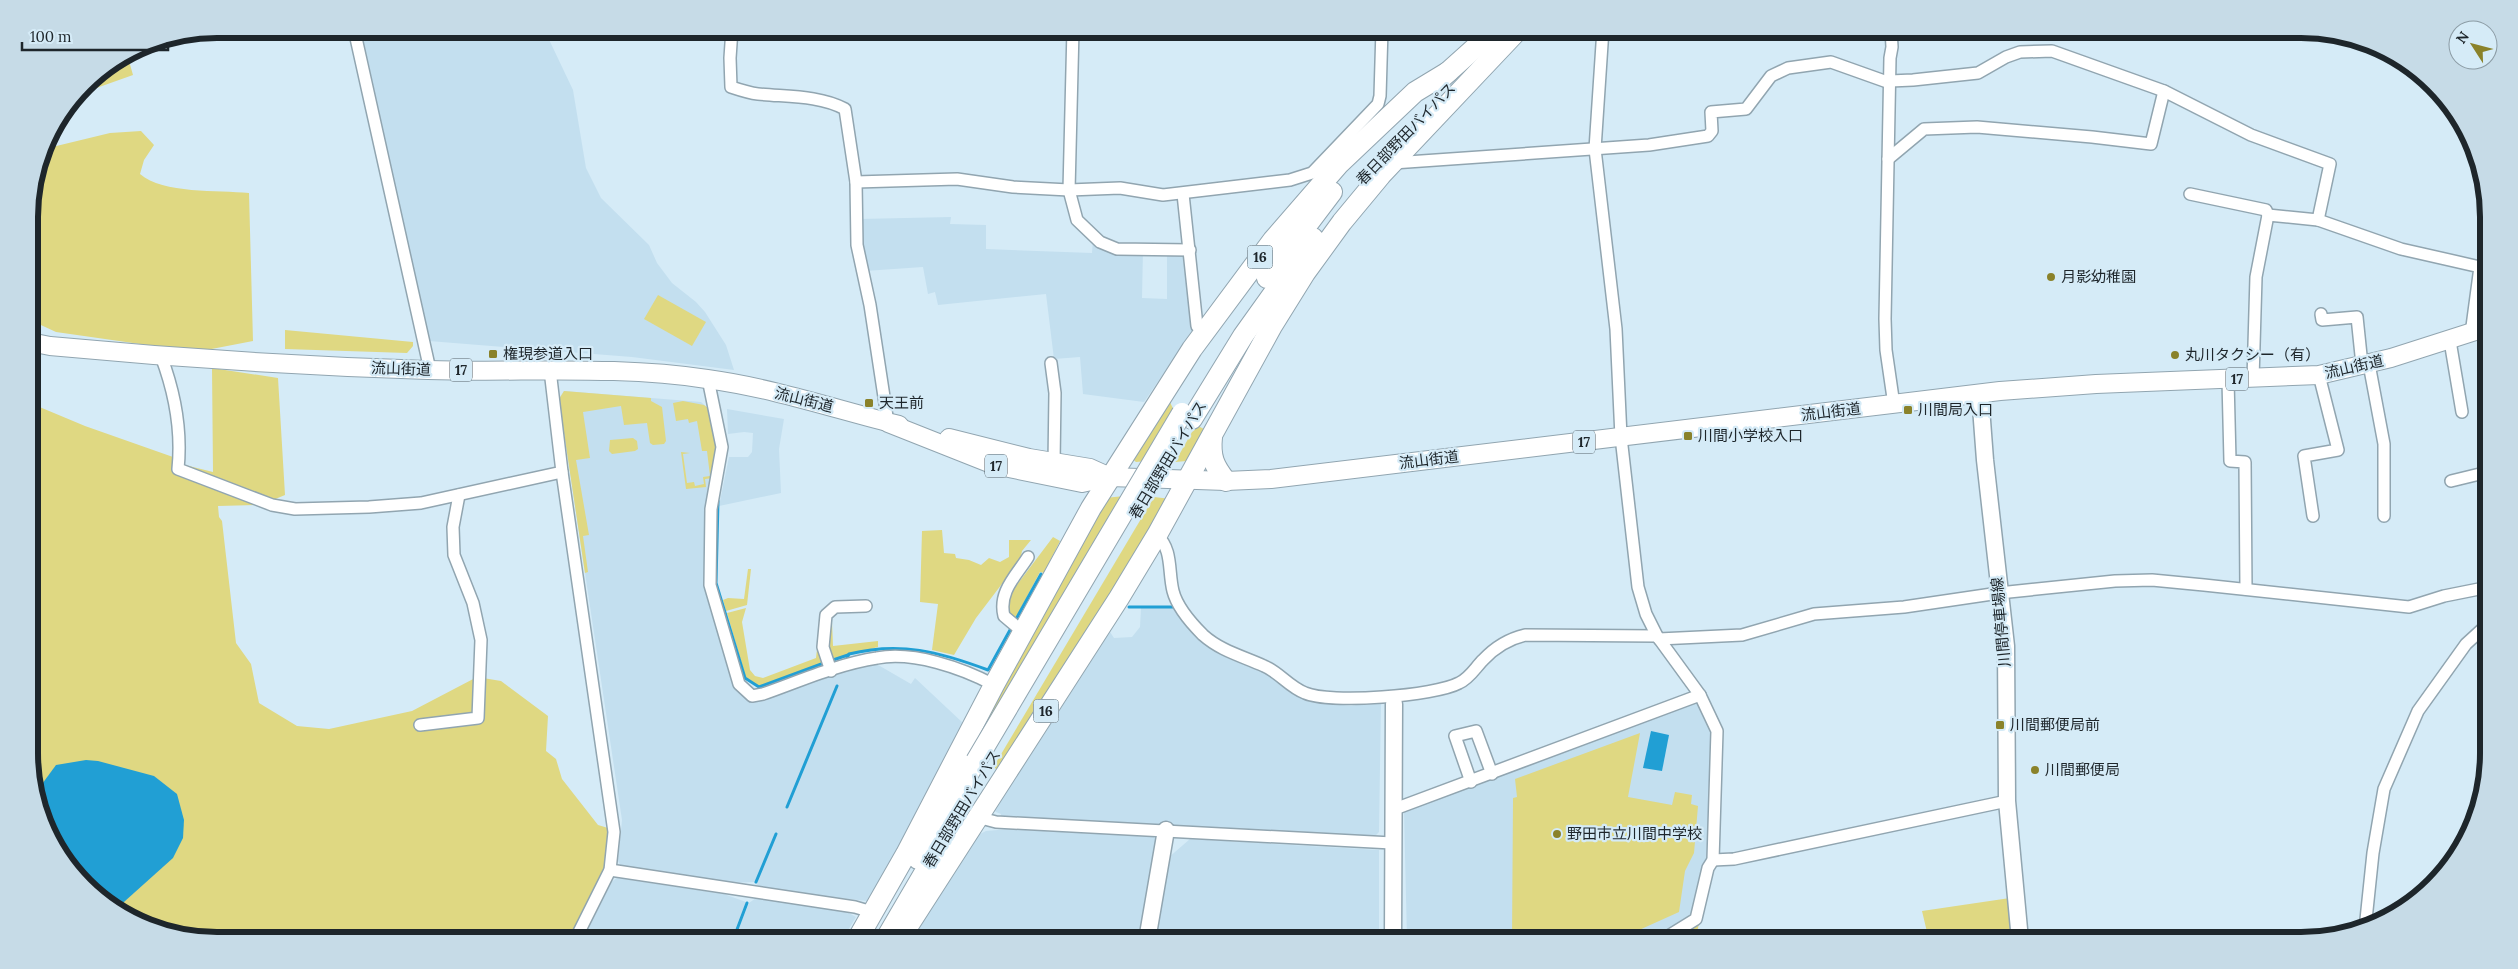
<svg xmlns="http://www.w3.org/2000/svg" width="2518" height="969" viewBox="0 0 2518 969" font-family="Lora,'Noto Sans JP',serif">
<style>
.built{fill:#c3dfef}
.green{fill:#dfd882}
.water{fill:#219fd4}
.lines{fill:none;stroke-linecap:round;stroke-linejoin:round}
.stream{stroke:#219fd4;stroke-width:3}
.street-casing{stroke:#91a5b0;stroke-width:14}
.secondary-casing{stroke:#91a5b0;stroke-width:19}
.primary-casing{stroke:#91a5b0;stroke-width:20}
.highway-casing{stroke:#91a5b0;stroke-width:22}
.street{stroke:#fff;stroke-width:11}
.secondary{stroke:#fff;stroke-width:16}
.primary{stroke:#fff;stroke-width:18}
.highway{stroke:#fff;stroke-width:20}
.highway-bridge-casing{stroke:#91a5b0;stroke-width:22;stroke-linecap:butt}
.highway-bridge{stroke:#fff;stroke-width:20}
.poi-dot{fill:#8a822a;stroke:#d5ebf7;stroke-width:2}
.labels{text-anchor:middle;stroke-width:4.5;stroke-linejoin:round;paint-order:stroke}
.shield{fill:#d5ebf7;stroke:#556168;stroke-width:1}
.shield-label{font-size:14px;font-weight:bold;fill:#1e262b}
.street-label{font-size:15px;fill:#1e262b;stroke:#d5ebf7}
.poi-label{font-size:15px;fill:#1e262b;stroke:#d5ebf7;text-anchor:start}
.rim{fill:none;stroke:#1e262b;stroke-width:6}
</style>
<rect width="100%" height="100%" fill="#d5ebf7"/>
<!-- built -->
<g class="built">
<path d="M361,29H544L573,90L586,168L601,198L649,245L657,263L672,283L696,302L705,312L726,345L734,370L632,357L429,341Z"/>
<path d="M951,217L950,224L986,225V249L1092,253L1093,240L1143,250L1142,298L1167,299V252L1187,253L1193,330L1144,402L1083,394L1080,357L1054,359L1046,294L938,305L935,292L928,294L923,267L865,271L859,219Z"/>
<path d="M564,391L701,402L709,409L718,447L706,585L737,689L751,702L873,662L911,684L915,678L963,723L904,838L867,901L762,889L754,882L727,883L621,866L618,861L622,820L559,399Z"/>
<path d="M727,409L784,419L779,449L781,493L719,506L729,457H748L752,452L753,433L744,432L728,434Z"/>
<path d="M1141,608H1173L1207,645L1227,658L1269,675L1305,700L1351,706L1381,701L1379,832L1374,837L1001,816V814L996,812L993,808L1029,758L1110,632L1114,638L1132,637L1140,627Z"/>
<path d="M1697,701L1707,720L1712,738V786L1707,857L1693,918L1655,940H1407L1404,811Z"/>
<path d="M1009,829L1154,837L1158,842L1140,940H912L976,836L986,831Z"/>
<path d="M1190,839L1379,850V940H1153L1168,858Z"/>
<path d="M617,878L724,894L746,902L731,940H580L607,885Z"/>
<path d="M756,898L847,912L856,917L842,940H734L749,903Z"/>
</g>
<!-- green -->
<g class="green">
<path d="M127,54L133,75L88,91L66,110L92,75Z"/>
<path d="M141,131L154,145L144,160L140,174C163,194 218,190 249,193L253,341L196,352L56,332L30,320L29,204L44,149L110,133Z"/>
<path d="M658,295L706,322L692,346L644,319Z"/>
<path d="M285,330L413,342V346L407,353L285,349Z"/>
<path d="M212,368L278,378L285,495L261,505L218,506L219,517L222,521L236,643L251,664L259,703L297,726L329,729L412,711L477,677L501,681L548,716L546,751L556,759L562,779L598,825L608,828L607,839L615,853L572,940H216L156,930L112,908L75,876L48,835L32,789L30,403L85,426L173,457V462L213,472Z"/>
<path d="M564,391L651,398V401L662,407L666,441L664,444L653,445L650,443L647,423L624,425L621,406L583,412L590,458L576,460L589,535L583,536L588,572L585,573L559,399Z"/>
<path d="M1169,400L1175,413L1146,461L1136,462L1130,457Z"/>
<path d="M683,401L704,405L709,409L718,447L713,478L705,479L706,487L686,489L681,452L690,453L683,454L687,483L694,482L695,486L704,484L703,477L710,476L707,451H702L697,421L689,423L688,419L676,421L673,403Z"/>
<path d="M1196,425L1204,429L1187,461L1175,462Z"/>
<path d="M633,438L637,441L638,449L635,451L612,454L609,451L610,440Z"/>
<path d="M1125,496L973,753L969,752L1104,498Z"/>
<path d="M1154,497L1171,499L997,771L994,766Z"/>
<path d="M942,530L944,553L955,554L956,558L969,560L981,565L989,558L1000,562L1009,557V540H1031L1022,551L1020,560L976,618L954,655L932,650L938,604L920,602L922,531Z"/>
<path d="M1053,537L1060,541L1044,573L1040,572L1014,621L1008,618L1004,602Z"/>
<path d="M748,569H751L747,605L726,611L723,600L728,598L744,599Z"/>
<path d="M746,608L742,622L750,670L755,676L763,678L816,658L819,632L824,662L759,687L746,678L727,613Z"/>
<path d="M829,622H832L833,646L878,641V647L829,660L826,650Z"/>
<path d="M1640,733L1628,797L1672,805L1675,792L1692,795L1691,804L1698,806L1694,853L1685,871L1679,912L1617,940H1512L1513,798L1517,797L1515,779Z"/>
<path d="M2010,898L2015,940H1901L1927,932L1922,911Z"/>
<path d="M1699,924L1695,940H1670Z"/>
</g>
<!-- water -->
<g class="water">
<path d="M1651,731L1669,735L1662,771L1643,768Z"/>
<path d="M86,760L98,761L154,776L177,794L184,820L183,838L173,858L115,910L75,876L48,835L34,795L56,765Z"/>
</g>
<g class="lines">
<!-- stream -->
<g class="stream">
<path d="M718,501L716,583L745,678L759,687L824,663"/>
<path d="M1129,607H1175"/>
<path d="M1015,621L1041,574"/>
<path d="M847,658L849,654C900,641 940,652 988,670L1010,630"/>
<path d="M830,661L848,655"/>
<path d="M787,807L837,686"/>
<path d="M756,882L776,834"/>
<path d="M733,940L747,903"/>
</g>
<defs>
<g id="street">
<path d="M354,29L430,370"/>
<path d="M732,29L730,58L731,87C740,90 749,93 758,94C786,97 819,95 845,109L856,182L857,245L870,305L888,423"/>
<path d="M1073,29L1069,190L1077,220L1100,242L1117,249L1190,250"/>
<path d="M1603,29L1595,149L1616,329L1621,437L1638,587L1646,614L1657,636L1700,695L1717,731L1713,860L1708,868L1696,919L1662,940"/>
<path d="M1891,29L1892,47L1890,58L1885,319L1886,350L1894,405"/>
<path d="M1890,81L1913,80L1978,73L2006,57L2020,52L2052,51L2164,91L2251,135L2330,164L2318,220"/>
<path d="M1888,159L1924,129L1977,127L2092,137L2151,144L2164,91"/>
<path d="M1393,163L1649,145L1708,136L1712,131L1711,112L1746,109L1771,76L1788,68L1831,62L1890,83"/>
<path d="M856,182L957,179L1013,187L1069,190L1120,188L1163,195L1290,180L1312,173L1378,104L1380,96L1382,29"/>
<path d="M1183,194L1197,326L1204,331"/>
<path d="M2190,194L2266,210L2268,215"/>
<path d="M2321,314L2322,320L2357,317L2362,365"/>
<path d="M2450,341L2462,412"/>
<path d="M161,356C175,393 182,430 178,469L272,505L295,509L369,507L421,503L562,472"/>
<path d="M1051,363L1055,393L1054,463"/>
<path d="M2369,364L2384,444V516"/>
<path d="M550,370L562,472L614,832L610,870L575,940"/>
<path d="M708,379L722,447L711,509L710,585L739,684L752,696L763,694C800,681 838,664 877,658C913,651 962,668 994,685"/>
<path d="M2253,379L2256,277L2268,215L2318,220L2401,249L2480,267L2471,334"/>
<path d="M2228,380L2230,461L2245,462L2246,589"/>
<path d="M2451,481L2488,472"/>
<path d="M2313,516L2304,456L2338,450L2319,375"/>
<path d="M1157,535C1173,550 1168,571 1173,591C1177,607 1192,624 1203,635C1221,651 1242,656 1264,666C1279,672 1289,687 1305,693C1330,704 1435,696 1459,683C1470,678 1475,668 1483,660C1495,647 1508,639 1525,635L1657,636"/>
<path d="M1023,632L1004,616C998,592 1016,576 1028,557"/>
<path d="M1659,639L1742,635L1814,614L1904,607L1999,593L2115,581L2152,580L2204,585L2409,607L2444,596L2489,587"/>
<path d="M831,671L823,647L826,615L835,607L866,606"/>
<path d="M420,725L478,718L481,640L473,603L454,555L453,527L459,495"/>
<path d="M1471,782L1455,736L1476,731L1492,774"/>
<path d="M1392,810L1700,695"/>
<path d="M977,817L996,822L1392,843"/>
<path d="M1713,860L1734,859L2007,801"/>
<path d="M610,870L855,907L872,912"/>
<path d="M2365,929L2373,853L2384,789L2418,711L2466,644L2489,623"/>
</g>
<g id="secondary">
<path d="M1980,394L1985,460L2006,646L2007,801L2020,940"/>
<path d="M1147,940L1166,830"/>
<path d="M1393,940L1394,704"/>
</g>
<g id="primary">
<path d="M30,342L50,346C176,358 302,366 428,370C521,373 614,365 707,379C773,388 835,409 899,425"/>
<path d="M888,423L994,465L1082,483L1110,477L1226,481L1271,479L2000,391L2096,384L2319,375L2391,358L2488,327"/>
<path d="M949,438L1029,458L1090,468L1110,477"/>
</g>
<g id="highway">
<path d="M1438,81L1496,29"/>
<path d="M1267,278L1332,192"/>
<path d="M1192,419L1243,336L1313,238"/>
<path d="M1212,437C1210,457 1214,466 1226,481"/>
<path d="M918,859L976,761"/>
<path d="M857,940L906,854L994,685L1091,508L1192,349L1273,240L1339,164L1415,92L1448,72"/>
<path d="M885,940L940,846"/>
<path d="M899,940L1119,598L1157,535L1272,326L1305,273L1342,222L1381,175L1519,29"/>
</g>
</defs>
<!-- street casing -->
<use href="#street" class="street-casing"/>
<!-- secondary casing -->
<use href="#secondary" class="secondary-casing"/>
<!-- primary casing -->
<use href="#primary" class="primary-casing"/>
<!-- highway casing -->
<use href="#highway" class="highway-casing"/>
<!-- street -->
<use href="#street" class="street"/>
<!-- secondary -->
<use href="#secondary" class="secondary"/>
<!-- primary -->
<use href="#primary" class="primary"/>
<!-- highway -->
<use href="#highway" class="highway"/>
<defs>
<path id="highway-bridge" d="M976,761L1182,413"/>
</defs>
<!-- highway-bridge casing -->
<use href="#highway-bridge" class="highway-bridge-casing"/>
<!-- highway-bridge -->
<use href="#highway-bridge" class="highway-bridge"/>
</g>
<!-- markers -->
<g class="poi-dot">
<circle cx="2051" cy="277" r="5"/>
<rect x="488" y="349" width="10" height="10" rx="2.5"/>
<circle cx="2175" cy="355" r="5"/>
<rect x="864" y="398" width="10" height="10" rx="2.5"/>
<rect x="1903" y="405" width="10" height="10" rx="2.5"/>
<rect x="1683" y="431" width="10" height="10" rx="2.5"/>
<rect x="1995" y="720" width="10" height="10" rx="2.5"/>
<circle cx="2035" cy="770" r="5"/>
<circle cx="1557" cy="834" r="5"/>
</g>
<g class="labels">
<!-- shield labels -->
<g class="shield">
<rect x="1247.5" y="245.5" width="25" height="23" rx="4"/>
<rect x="450" y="358.5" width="22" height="23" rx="4"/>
<rect x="2226" y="367.5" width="22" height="23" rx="4"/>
<rect x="1573" y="430.5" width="22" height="23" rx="4"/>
<rect x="985" y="454.5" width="22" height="23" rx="4"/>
<rect x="1033.5" y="699.5" width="25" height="23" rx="4"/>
</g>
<g class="shield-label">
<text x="1260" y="262">16</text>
<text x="461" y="375">17</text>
<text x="2237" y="384">17</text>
<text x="1584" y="447">17</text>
<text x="996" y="471">17</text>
<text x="1046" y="716">16</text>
</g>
<!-- street labels -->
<g class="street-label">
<text transform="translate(1406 134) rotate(-46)" y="5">春日部野田バイパス</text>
<text transform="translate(2354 367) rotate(-13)" y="5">流山街道</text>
<text transform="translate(401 369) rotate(2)" y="5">流山街道</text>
<text transform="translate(804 400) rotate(14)" y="5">流山街道</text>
<text transform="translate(1831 412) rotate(-7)" y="5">流山街道</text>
<text transform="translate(1168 460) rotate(-59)" y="5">春日部野田バイパス</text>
<text transform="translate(1429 460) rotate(-7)" y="5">流山街道</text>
<text transform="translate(2001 622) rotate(-95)" y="5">川間停車場線</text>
<text transform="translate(962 809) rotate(-59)" y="5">春日部野田バイパス</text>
</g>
<!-- poi labels -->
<g class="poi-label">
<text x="2061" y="282">月影幼稚園</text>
<text x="503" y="359">権現参道入口</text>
<text x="2185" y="360">丸川タクシー（有）</text>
<text x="879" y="408">天王前</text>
<text x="1918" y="415">川間局入口</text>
<text x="1698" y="441">川間小学校入口</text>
<text x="2010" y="730">川間郵便局前</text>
<text x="2045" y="775">川間郵便局</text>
<text x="1567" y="839">野田市立川間中学校</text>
</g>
</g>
<!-- crop -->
<path d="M0 0H2518V969H0ZM217 38H2301A179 179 0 0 1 2480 217V753A179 179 0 0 1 2301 932H217A179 179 0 0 1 38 753V217A179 179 0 0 1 217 38Z" fill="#c6dbe7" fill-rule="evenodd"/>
<path class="rim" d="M217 38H2301A179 179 0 0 1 2480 217V753A179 179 0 0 1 2301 932H217A179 179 0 0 1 38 753V217A179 179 0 0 1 217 38Z"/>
<!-- north arrow -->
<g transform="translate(2473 45) rotate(306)"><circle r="24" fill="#d5ebf7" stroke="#8c9ca5"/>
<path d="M0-4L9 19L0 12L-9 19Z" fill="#8a822a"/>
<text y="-8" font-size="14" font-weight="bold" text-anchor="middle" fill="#1e262b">N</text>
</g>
<!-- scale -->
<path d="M22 42v8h146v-8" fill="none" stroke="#1e262b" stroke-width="2.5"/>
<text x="30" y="42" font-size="15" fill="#1e262b" stroke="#d5ebf7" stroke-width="4" paint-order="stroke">100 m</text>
</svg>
